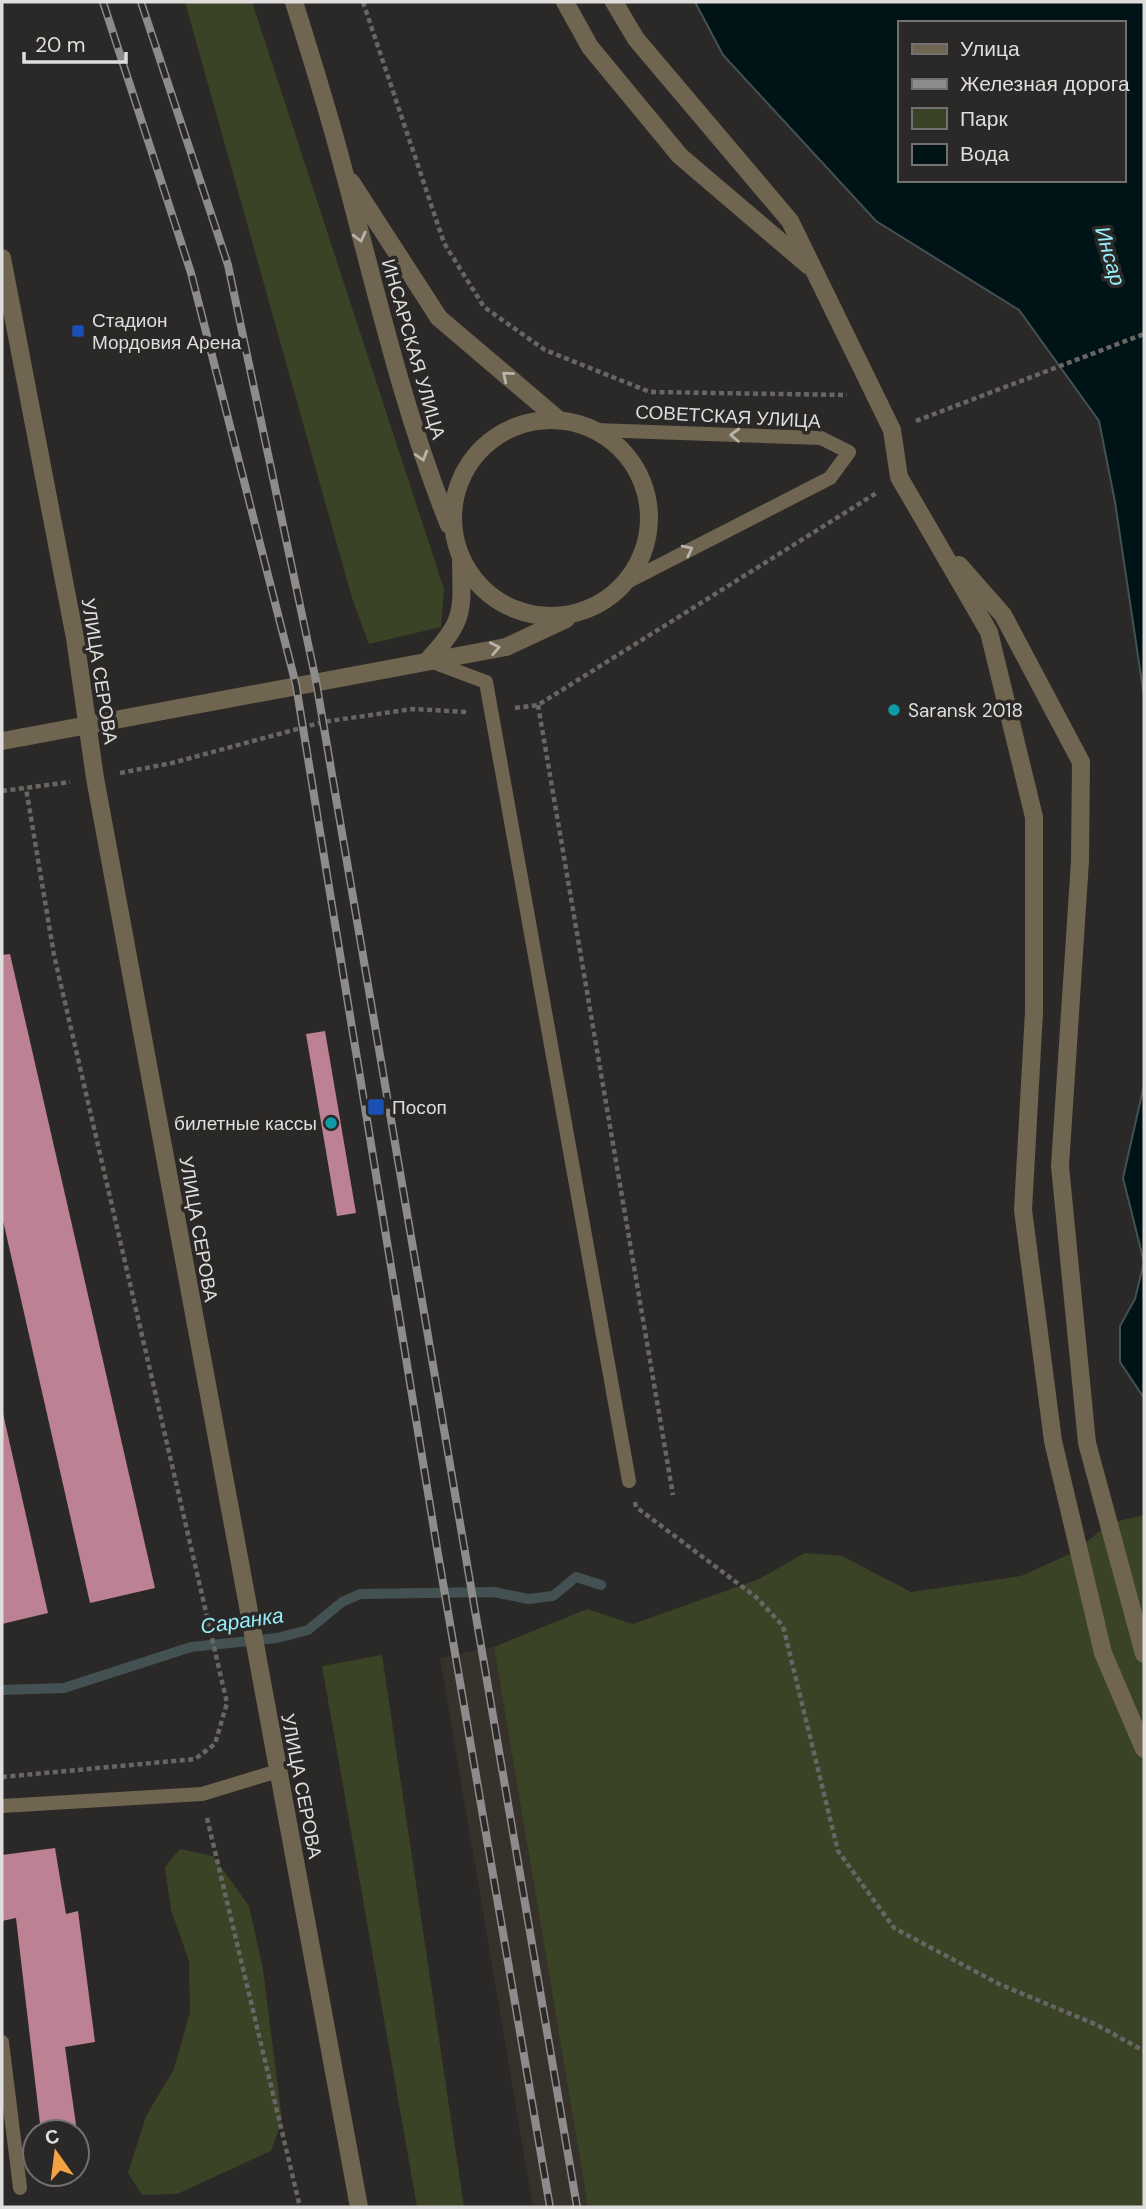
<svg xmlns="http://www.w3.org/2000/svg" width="1146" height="2209" viewBox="0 0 1146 2209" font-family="'DM Sans',sans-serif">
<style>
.built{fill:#37312b}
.green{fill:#3a4326}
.water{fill:#001417;stroke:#435152;stroke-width:2;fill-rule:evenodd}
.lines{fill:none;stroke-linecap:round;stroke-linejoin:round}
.stream{stroke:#435152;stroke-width:10}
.building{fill:#bc8192}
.path{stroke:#686665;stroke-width:4.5;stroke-dasharray:5 3.5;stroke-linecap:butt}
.service{stroke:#706550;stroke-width:14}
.pedestrian{stroke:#706550;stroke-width:18}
.minor{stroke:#706550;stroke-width:18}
.tertiary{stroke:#706550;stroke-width:18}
.rail-casing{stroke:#8e8c8b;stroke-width:8}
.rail{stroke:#2b2927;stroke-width:5;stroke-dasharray:16;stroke-linecap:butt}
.oneway{stroke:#b8b4ac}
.transit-dot{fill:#1a4fb4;stroke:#2b2927;stroke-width:2.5}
.culture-dot{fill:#0f9aa8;stroke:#2b2927;stroke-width:2.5}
.labels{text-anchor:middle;stroke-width:7;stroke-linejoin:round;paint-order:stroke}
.poi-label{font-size:19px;fill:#dfdedd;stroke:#2b2927;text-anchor:start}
.street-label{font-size:19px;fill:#dfdedd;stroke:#2b2927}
.water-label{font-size:21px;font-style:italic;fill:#96ecf9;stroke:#2b2927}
</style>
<rect width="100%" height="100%" fill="#2b2927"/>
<!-- built -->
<path class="built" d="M494,1647L588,2207H533L440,1658Z"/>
<!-- green -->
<g class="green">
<path d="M185,2H252L444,589L441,627L369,644L352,598Z"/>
<path d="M1144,1515V2207H588L494,1647L587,1609L633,1624L759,1579L805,1553L842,1556L911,1592L1021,1576L1074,1552L1110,1523Z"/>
<path d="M382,1655L464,2207H417L322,1666Z"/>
<path d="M180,1849L213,1856L249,1906L263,1969L282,2120L271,2151L177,2194L142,2195L128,2173L146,2116L174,2069L190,2012L189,1961L171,1910L165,1867Z"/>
</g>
<!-- water -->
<g class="water">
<path d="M695,2H1144V696L1115,502L1099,421L1019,310L876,221L723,55ZM899,23H1123V180H899Z"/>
<path d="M1144,1085V1398L1120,1362V1326L1135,1299L1144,1262L1123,1178Z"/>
</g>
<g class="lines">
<!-- stream -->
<path class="stream" d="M2,1690L64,1688L191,1647L277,1638L308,1630L342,1602L360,1594L494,1592L528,1599L553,1596L576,1577L601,1585"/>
</g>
<!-- building -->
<g class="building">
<path d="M10,954L155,1588L90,1603L2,1216V955Z"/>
<path d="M325,1031L356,1213L337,1216L306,1034Z"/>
<path d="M2,1409L48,1613L2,1624Z"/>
<path d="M55,1848L66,1914L78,1911L95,2042L65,2047L77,2132H41L16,1918L2,1921V1855Z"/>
</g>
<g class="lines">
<!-- path -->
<g class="path">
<path d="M363,2L444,243L484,307L545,350L650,392L847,395"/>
<path d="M916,421L1144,334"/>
<path d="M538,705L673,1495"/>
<path d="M515,708L538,705L878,492"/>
<path d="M120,773L172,763L323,722L412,709L468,712"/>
<path d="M2,791L70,782"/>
<path d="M635,1502L636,1507L756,1597L783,1626L838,1851L894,1928L999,1984L1097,2025L1144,2051"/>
<path d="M2,1777L195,1759L215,1744L227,1703L54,955L26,788"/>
<path d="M207,1818L300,2207"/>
</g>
<!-- service -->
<g class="service">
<path d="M596,430L821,438L849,452L830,478L627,582"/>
<path d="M430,661L486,682L629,1481"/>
<path d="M2,1806L202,1794L278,1771"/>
<path d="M2,2042L20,2188"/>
</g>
<!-- pedestrian -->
<g class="pedestrian">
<path d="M565,2L590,47L680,156L809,266"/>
<path d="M614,2L636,39L790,221L892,430L899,477L989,632L1034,817V1012L1023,1210L1053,1441L1103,1653L1144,1749"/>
<path d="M959,565L1003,615L1081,762L1080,861L1060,1166L1087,1443L1144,1654"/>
</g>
<!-- minor -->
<path class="minor" d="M2,741L24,737"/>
<!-- tertiary -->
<g class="tertiary">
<path d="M294,2C311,56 328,110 342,164C375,286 402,408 449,525"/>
<path d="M351,182L439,318L559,420"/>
<path d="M2,258L75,638L95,778L359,2207"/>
<circle cx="551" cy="518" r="98"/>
<path d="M428,660C465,619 462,614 461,560"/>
<path d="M24,737L506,647L566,619"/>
</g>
<defs>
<g id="rail">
<path d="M103,2L191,273L296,685L437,1548L550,2207"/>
<path d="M141,2L228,265L316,681L577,2207"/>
</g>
</defs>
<!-- rail casing -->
<use href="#rail" class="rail-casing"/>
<!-- rail -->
<use href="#rail" class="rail"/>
</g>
<!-- one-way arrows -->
<defs><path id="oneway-chevron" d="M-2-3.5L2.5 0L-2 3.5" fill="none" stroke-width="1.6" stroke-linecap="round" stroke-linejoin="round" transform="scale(1.75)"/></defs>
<g class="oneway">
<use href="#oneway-chevron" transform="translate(360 237) rotate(76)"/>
<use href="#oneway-chevron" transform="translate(507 376) rotate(-140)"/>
<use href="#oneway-chevron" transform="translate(735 435) rotate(-178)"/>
<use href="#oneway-chevron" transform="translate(422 456) rotate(73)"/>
<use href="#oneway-chevron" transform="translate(688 550) rotate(-27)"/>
<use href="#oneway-chevron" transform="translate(495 648) rotate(-11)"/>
</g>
<!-- markers -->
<g class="transit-dot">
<rect x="71" y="324" width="14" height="14" rx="3.5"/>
<rect x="367" y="1098" width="18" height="18" rx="3.5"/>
</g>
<g class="culture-dot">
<circle cx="894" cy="710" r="7"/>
<circle cx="331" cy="1123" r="7"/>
</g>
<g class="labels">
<!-- poi labels -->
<g class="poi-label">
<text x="92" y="327">Стадион<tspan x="92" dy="22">Мордовия Арена</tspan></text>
<text x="908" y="717">Saransk 2018</text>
<text x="392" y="1114">Посоп</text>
<text x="317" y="1130" text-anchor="end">билетные кассы</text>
</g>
<!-- street labels -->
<g class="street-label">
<text transform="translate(414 349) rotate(74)" y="7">ИНСАРСКАЯ УЛИЦА</text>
<text transform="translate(728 416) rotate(3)" y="7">СОВЕТСКАЯ УЛИЦА</text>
<text transform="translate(100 671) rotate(81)" y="7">УЛИЦА СЕРОВА</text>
<text transform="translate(199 1229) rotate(80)" y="7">УЛИЦА СЕРОВА</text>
<text transform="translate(302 1786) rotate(79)" y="7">УЛИЦА СЕРОВА</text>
</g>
<!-- water labels -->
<g class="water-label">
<text transform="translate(1110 256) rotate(74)" y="7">Инсар</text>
<text transform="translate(242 1621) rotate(-8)" y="7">Саранка</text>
</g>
</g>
<!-- border -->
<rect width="1146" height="2209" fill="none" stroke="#dfdedd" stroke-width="7"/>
<!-- legend -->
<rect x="898" y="21" width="228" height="161" fill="#2b2927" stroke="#737170" stroke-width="2"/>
<rect x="912" y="44" width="35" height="10" fill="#706550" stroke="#737170" stroke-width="2"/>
<text x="960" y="56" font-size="21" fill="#dfdedd">Улица</text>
<rect x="912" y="79" width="35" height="10" fill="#8e8c8b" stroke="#737170" stroke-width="2"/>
<text x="960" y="91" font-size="21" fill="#dfdedd">Железная дорога</text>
<rect x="912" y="108" width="35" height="21" fill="#3a4326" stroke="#737170" stroke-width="2"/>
<text x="960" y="126" font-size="21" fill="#dfdedd">Парк</text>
<rect x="912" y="144" width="35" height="21" fill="#001417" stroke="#737170" stroke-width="2"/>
<text x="960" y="161" font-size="21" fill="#dfdedd">Вода</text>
<!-- north arrow -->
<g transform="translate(56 2153) rotate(346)"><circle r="33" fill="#2b2927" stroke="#737170" stroke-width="2"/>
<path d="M0-5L12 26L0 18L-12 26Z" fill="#f4a344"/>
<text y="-10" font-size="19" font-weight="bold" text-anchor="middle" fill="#dfdedd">С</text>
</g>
<!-- scale -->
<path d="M24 52v10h102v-10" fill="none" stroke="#dfdedd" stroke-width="3.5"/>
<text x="35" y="52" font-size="21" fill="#dfdedd" stroke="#2b2927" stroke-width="5" paint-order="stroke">20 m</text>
</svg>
